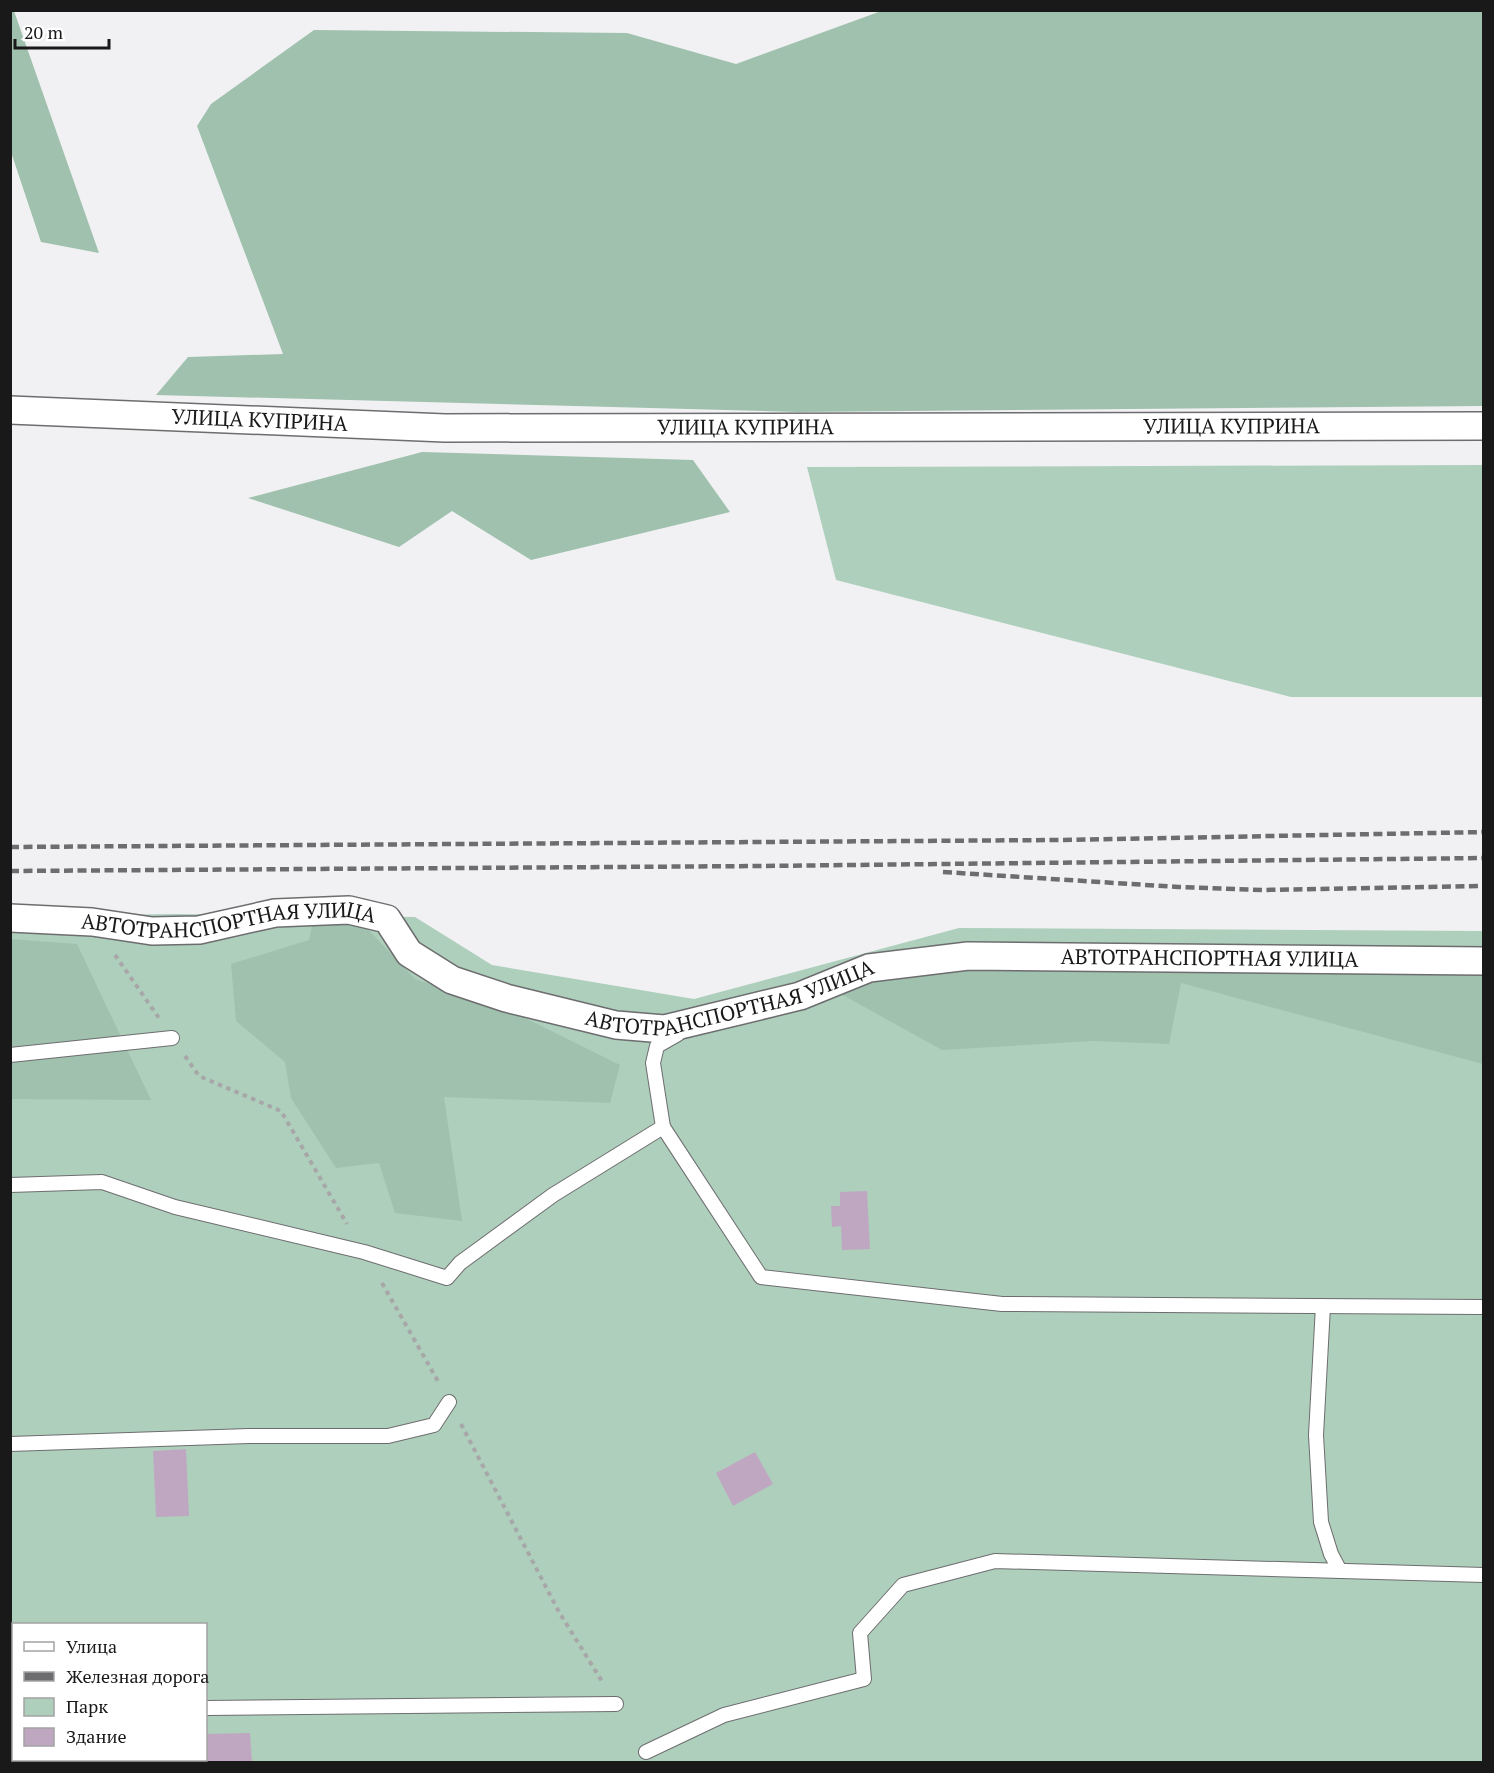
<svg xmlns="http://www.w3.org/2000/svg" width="1494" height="1773" viewBox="0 0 1494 1773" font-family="'PT Serif',serif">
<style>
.green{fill:#aecfbc;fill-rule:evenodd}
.forest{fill:#9fc1ad}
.building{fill:#c0a7c1}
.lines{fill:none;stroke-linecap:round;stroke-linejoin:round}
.service-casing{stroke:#6d6d6f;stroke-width:16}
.minor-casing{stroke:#6d6d6f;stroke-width:30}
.path{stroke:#a7a7a8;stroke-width:4;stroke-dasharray:4.5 4.5;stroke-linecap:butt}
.service{stroke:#fff;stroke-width:14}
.minor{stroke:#fff;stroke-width:27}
.rail{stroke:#6d6d6f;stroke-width:4.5;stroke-dasharray:9 4.5;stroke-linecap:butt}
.labels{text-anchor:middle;stroke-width:4.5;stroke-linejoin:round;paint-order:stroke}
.street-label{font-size:21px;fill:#19191a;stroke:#fff}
</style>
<rect width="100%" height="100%" fill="#f1f1f3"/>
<!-- green -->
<g class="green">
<path d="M1483,465V697H1291L836,580L807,467Z"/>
<path d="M179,914L415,917L492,965L694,999L959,928L1483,931V1762H11L10,916ZM14,1624H206V1760H14Z"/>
</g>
<!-- forest -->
<g class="forest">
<path d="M884,10L1483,11V406L798,412L156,395L188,357L283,354L197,126L211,104L314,30L627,33L736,64Z"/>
<path d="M10,11H14L99,253L41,242L11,152Z"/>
<path d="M422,452L693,460L730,512L531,560L452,511L399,547L248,498Z"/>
<path d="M313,921L361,922L415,979L509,1010L620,1065L610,1103L444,1097L462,1221L395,1213L379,1163L336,1168L291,1098L285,1062L236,1021L231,964L309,940Z"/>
<path d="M10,939L77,944L151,1100L11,1099Z"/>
<path d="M968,964L1140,965L1327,975L1357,967L1483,970V1064L1181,983L1169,1044L1093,1041L942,1050L841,994L872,975Z"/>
<path d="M10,1688L14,1689V1760H79L81,1762H11Z"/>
</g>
<!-- building -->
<g class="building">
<path d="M867,1191L870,1249L842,1250L841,1226L832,1227L831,1206H840V1192Z"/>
<path d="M186,1449L189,1516L156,1517L153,1451Z"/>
<path d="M755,1452L773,1484L733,1506L716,1473Z"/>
<path d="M250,1733L252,1762H192V1760H206V1734Z"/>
</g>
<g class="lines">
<defs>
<g id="service">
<path d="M10,1055L172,1038"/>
<path d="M663,1127L761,1277L1002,1304L1484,1307"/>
<path d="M10,1185L102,1182L175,1207L364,1252L447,1278L460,1263L553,1195L663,1127L653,1063L657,1046L678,1034"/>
<path d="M1323,1306L1316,1435L1321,1522L1331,1554L1340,1571"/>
<path d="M10,1444L249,1436H388L434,1425L449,1402"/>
<path d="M206,1708L616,1704"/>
<path d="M10,1710H14"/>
<path d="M646,1752L724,1715L864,1679L860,1633L903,1585L995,1561L1484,1575"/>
</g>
<g id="minor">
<path id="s1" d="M10,410L445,428L1484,426"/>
<path id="s2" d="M10,918L92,922L152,931L199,930L275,913L349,910L387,919L409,953L452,980L506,998L616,1025L664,1029L800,996L869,968L968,956L1484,961"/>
</g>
</defs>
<!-- service casing -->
<use href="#service" class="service-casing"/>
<!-- minor casing -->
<use href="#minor" class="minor-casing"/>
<!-- path -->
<g class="path">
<path d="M115,955L159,1018"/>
<path d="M185,1056L199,1076L281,1111L347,1224"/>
<path d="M382,1283L439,1383"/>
<path d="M461,1424L559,1612L603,1683"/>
</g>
<!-- service -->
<use href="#service" class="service"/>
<!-- minor -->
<use href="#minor" class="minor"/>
<!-- rail -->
<g class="rail">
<path d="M10,847L1060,840L1484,832"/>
<path d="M10,871L761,866L1484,858"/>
<path d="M943,872L1178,887L1263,890L1484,886"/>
</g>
</g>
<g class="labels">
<!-- street labels -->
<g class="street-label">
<text dy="7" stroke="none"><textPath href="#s1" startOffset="250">УЛИЦА КУПРИНА</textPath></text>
<text dy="7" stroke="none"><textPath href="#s1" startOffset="736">УЛИЦА КУПРИНА</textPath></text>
<text dy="7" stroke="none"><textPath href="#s1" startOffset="1222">УЛИЦА КУПРИНА</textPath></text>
<text dy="7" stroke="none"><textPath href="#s2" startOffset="220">АВТОТРАНСПОРТНАЯ УЛИЦА</textPath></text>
<text dy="7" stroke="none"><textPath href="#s2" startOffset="1246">АВТОТРАНСПОРТНАЯ УЛИЦА</textPath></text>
<text dy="7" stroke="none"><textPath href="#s2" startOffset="760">АВТОТРАНСПОРТНАЯ УЛИЦА</textPath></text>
</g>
</g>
<!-- border -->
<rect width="1494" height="1773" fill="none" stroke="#19191a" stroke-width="24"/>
<!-- legend -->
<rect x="12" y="1623" width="195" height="138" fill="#ffffff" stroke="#a3a3a3" stroke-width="1.5"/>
<rect x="24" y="1642" width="30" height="9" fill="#ffffff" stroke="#a3a3a3" stroke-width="1.5"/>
<text x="66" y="1653" font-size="18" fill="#19191a">Улица</text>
<rect x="24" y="1672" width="30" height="9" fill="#6d6d6f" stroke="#a3a3a3" stroke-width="1.5"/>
<text x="66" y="1683" font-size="18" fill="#19191a">Железная дорога</text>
<rect x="24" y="1698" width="30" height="18" fill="#aecfbc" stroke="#a3a3a3" stroke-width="1.5"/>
<text x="66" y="1713" font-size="18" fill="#19191a">Парк</text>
<rect x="24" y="1728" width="30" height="18" fill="#c0a7c1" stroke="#a3a3a3" stroke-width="1.5"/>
<text x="66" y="1743" font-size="18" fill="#19191a">Здание</text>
<!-- scale -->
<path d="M15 39v9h94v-9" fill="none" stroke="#19191a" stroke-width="3"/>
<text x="24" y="39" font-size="18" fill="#19191a" stroke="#ffffff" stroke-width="4.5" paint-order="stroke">20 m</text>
</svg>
